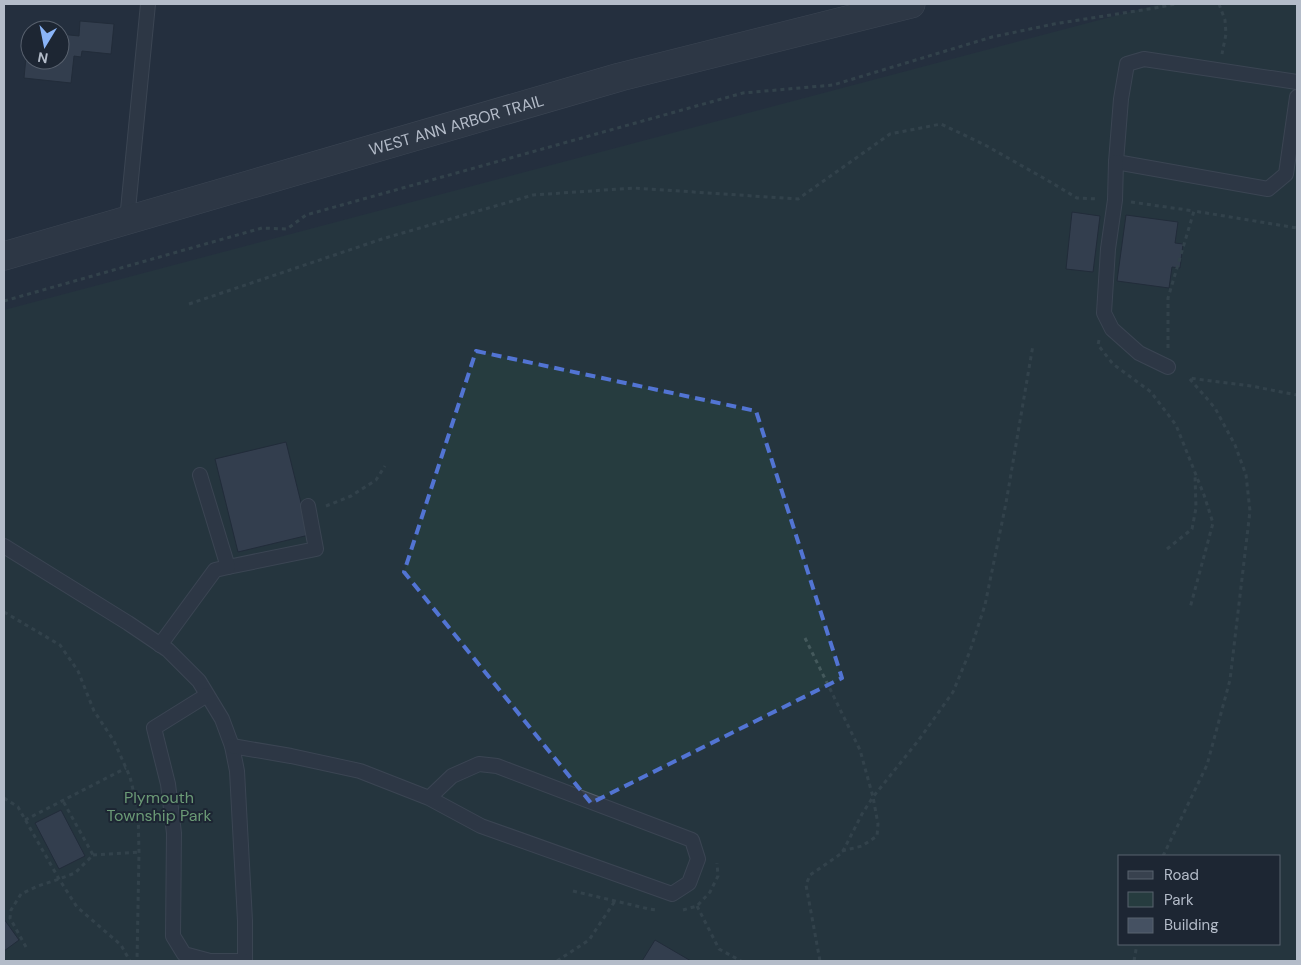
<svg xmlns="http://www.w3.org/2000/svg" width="1301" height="965" viewBox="0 0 1301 965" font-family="'DM Sans',sans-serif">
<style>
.green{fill:#263c3f;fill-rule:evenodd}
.building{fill:#455162;stroke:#1f2835}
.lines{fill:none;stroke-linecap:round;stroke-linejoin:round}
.service-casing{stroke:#565f6c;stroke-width:16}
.tertiary-casing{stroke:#565f6c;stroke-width:29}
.path{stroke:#44595c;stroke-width:3;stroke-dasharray:4 4;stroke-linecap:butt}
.service{stroke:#38414e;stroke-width:14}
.tertiary{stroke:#38414e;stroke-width:28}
.marked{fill:none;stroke:#5274d3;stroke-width:4;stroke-dasharray:10 6;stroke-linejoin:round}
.labels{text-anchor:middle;stroke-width:4;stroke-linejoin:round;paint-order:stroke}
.street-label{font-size:16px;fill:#b4bcc9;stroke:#1d2633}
.park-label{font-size:16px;fill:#6b9a76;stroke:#1d2633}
</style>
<rect width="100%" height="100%" fill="#242f3e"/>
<!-- green -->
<path class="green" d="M1160,4H1297V961H4V310ZM1120,856H1280V944H1120Z"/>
<!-- building -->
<g class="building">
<path d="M80,21L114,24L111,54L82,51L81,57L74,56L71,83L24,78L27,47H30V60H60V34L79,36Z"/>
<path d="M1072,212L1100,216L1093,272L1066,269Z"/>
<path d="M1126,215L1178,222L1175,243L1183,244L1180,268L1172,267L1169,288L1117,281Z"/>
<path d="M286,442L309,535L238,552L215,459Z"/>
<path d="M61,810L85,856L59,869L35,823Z"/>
<path d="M4,919L19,940L4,951Z"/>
<path d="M655,940L691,961H642Z"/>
</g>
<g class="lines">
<defs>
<g id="service">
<path d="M1297,82L1144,59L1127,64L1121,99L1116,162L1268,189L1286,174L1297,97"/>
<path d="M1116,162L1115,200L1108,249L1104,313L1112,329L1139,353L1168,367"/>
<path d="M127,220L148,4"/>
<path d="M4,546L128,623L168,650L199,681L222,719L232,746L237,771L245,921V961"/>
<path d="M228,567L316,549L308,506"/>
<path d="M160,645L215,570L228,567L200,475"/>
<path d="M207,695L154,728L168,784L174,833L173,936L184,954L210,961H245"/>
<path d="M232,746L291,756L360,771L429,798L481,826L672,894L689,883L698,859L692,840L497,766L479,764L452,776L429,798"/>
</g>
<g id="tertiary">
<path id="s1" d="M4,256L620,77L911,4"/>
</g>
</defs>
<!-- service casing -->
<use href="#service" class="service-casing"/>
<!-- tertiary casing -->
<use href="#tertiary" class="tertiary-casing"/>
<!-- path -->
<g class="path">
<path d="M1219,4L1225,20L1226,34L1222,54"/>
<path d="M1131,202L1194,211"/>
<path d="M4,301L262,228L287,229L306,215L743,93L833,85L992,37L1054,24L1155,8L1175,4"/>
<path d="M189,304L382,239L533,195L634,188L798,199L890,134L941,124L985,145L1047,180L1077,198L1098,199"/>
<path d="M1099,340L1098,345L1113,364L1151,392L1176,425L1204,495L1213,523L1190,608"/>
<path d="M1168,348V298L1194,211L1297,228"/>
<path d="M326,506L351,496L376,480L385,466"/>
<path d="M1167,549L1192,529L1196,508L1195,475"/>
<path d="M4,612L60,645L78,671L94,711L114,741L130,777L138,810L139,852L137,961"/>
<path d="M805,638L860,750L873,797L862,814L842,853L810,875L806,885L820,961"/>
<path d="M4,798L18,807L59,879L77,907L121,945L130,961"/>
<path d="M25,820L126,768"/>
<path d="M842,851L862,846L877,836L878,824L873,797L918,741L953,692L970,651L985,605L1006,503L1033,345"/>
<path d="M93,855L139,852"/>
<path d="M1163,856L1207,765L1230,680L1250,511L1246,475L1235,445L1215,408L1189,378L1251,386L1297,395"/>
<path d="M573,891L649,909L657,910"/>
<path d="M697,906L719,949L741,961"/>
<path d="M683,910L697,906L710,892L718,876L717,863"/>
<path d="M26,947L10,918L11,910L21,894L38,886L59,879L75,873L93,855L63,801"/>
<path d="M557,961L589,940L615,901"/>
<path d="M1134,961L1137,944"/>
</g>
<!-- service -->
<use href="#service" class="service"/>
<!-- tertiary -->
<use href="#tertiary" class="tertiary"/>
</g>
<!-- marked area -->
<path d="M0 0H1301V965H0ZM476,351L756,411L842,678L591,803L404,572Z" fill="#242f3e" fill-opacity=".55" fill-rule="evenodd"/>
<path class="marked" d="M476,351L756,411L842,678L591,803L404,572Z"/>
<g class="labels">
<!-- street labels -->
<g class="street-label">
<text dy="6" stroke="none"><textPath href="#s1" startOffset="471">WEST ANN ARBOR TRAIL</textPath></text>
</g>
<!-- park labels -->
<g class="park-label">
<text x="159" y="803">Plymouth<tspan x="159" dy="18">Township Park</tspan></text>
</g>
</g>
<!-- border -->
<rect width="1301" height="965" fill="none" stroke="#b4bcc9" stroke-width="10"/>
<!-- legend -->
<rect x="1118" y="855" width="162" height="90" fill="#1d2633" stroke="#59626f"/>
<rect x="1128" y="871" width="25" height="8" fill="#38414e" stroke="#59626f"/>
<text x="1164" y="880" font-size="15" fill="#b4bcc9">Road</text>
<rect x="1128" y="892" width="25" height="15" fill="#263c3f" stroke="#59626f"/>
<text x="1164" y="905" font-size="15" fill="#b4bcc9">Park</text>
<rect x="1128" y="918" width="25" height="15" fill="#455162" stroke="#59626f"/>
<text x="1164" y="930" font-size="15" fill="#b4bcc9">Building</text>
<!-- north arrow -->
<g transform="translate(45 45) rotate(190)"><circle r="24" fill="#1d2633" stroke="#59626f"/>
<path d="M0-4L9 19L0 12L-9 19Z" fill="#8ab4f8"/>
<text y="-8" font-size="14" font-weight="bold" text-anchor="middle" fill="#b4bcc9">N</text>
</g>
</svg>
